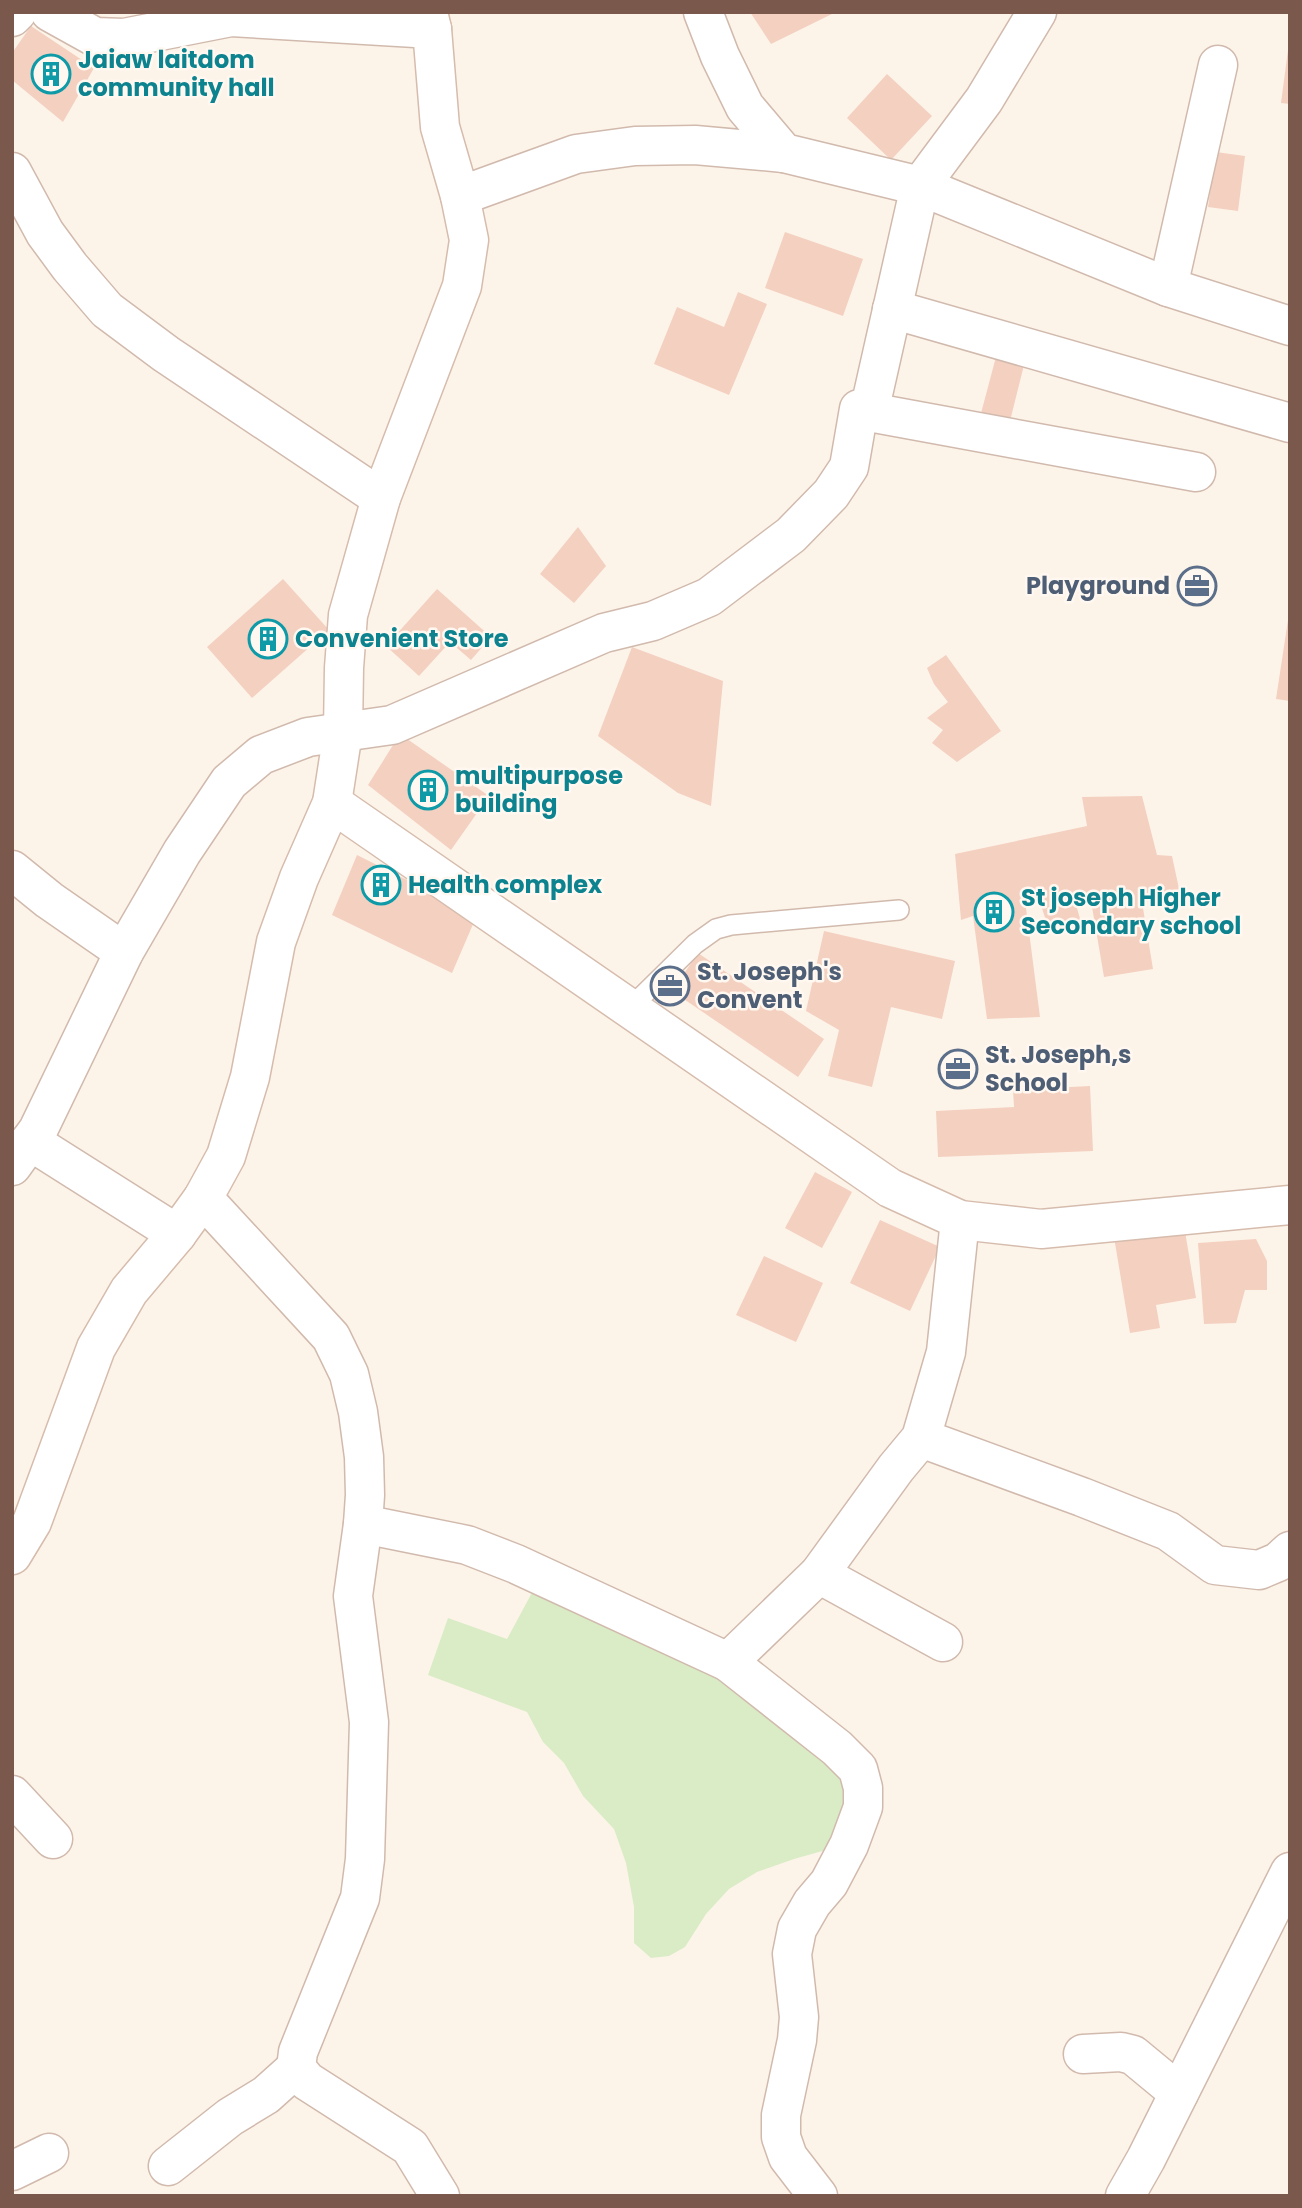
<svg xmlns="http://www.w3.org/2000/svg" width="1302" height="2208" viewBox="0 0 1302 2208" font-family="Poppins,sans-serif">
<style>
.green{fill:#d9ecc6}
.building{fill:#f4d0c0}
.lines{fill:none;stroke-linecap:round;stroke-linejoin:round}
.lane-casing{stroke:#d1baad;stroke-width:22}
.street-casing{stroke:#d1baad;stroke-width:41}
.secondary-casing{stroke:#d6bcad;stroke-width:41}
.lane{stroke:#fff;stroke-width:19}
.street{stroke:#fff;stroke-width:38}
.secondary{stroke:#fff;stroke-width:38}
.labels{text-anchor:middle;stroke-width:5;stroke-linejoin:round;paint-order:stroke}
.culture-label{font-size:24px;font-weight:bold;fill:#0d838f;stroke:#fff8f1;text-anchor:start}
.service-label{font-size:24px;font-weight:bold;fill:#4e5e75;stroke:#fff8f1;text-anchor:start}
</style>
<rect width="100%" height="100%" fill="#fdf4e9"/>
<!-- green -->
<path class="green" d="M535,1587L702,1665L803,1735L849,1785L851,1808L826,1850L794,1859L757,1872L729,1889L706,1914L685,1947L669,1956L651,1958L634,1943V1907L626,1863L614,1829L583,1796L564,1763L543,1742L527,1712L428,1675L448,1618L507,1639Z"/>
<!-- building -->
<g class="building">
<path d="M750,12H830L832,14L771,44Z"/>
<path d="M31,26L94,68L63,122L12,80V53Z"/>
<path d="M1288,50H1290V104L1281,103Z"/>
<path d="M887,74L932,116L891,160L847,118Z"/>
<path d="M1216,152L1245,156L1238,211L1208,207Z"/>
<path d="M785,232L863,259L843,316L765,288Z"/>
<path d="M738,292L767,304L729,395L654,364L677,307L724,327Z"/>
<path d="M997,353L1025,361L1009,425L980,417Z"/>
<path d="M578,527L606,566L574,603L540,574Z"/>
<path d="M283,579L329,630L252,698L207,647Z"/>
<path d="M437,589L491,637L471,660L450,642L419,676L386,646Z"/>
<path d="M1288,620H1290V701L1276,699Z"/>
<path d="M632,647L723,681L711,806L678,793L598,736Z"/>
<path d="M946,655L1001,731L957,762L932,743L943,730L927,718L948,702L934,684L927,668Z"/>
<path d="M400,734L489,796L451,850L368,785Z"/>
<path d="M1142,796L1157,855L1172,856L1181,898L1142,902L1153,969L1104,977L1090,895L1074,898L1081,922L1047,924L1040,902L1026,908L1040,1017L987,1019L973,916L961,920L955,854L1087,826L1082,797Z"/>
<path d="M357,855L477,915L452,973L332,915Z"/>
<path d="M824,931L955,961L942,1019L891,1007L872,1087L828,1076L839,1030L806,1011Z"/>
<path d="M698,953L824,1039L798,1077L672,991Z"/>
<path d="M1090,1086L1093,1151L938,1157L936,1111L1014,1107L1013,1090Z"/>
<path d="M815,1172L852,1192L822,1248L785,1228Z"/>
<path d="M880,1220L940,1247L910,1311L850,1283Z"/>
<path d="M1184,1225L1196,1298L1156,1305L1160,1328L1130,1333L1114,1237Z"/>
<path d="M1256,1239L1267,1261V1290H1245L1236,1323L1204,1324L1198,1243Z"/>
<path d="M764,1256L823,1283L796,1342L736,1315Z"/>
</g>
<g class="lines">
<defs>
<path id="lane" d="M629,1009L695,944L716,929L731,925L899,910"/>
<g id="street">
<path d="M50,12L95,37L124,38L231,17L432,29"/>
<path d="M703,12L720,56L745,107L784,153L920,186L1168,287L1290,326"/>
<path d="M12,17L17,12"/>
<path d="M12,172L45,233L70,267L107,310L166,354L381,498"/>
<path d="M460,196L576,154L635,146L695,145L784,153"/>
<path d="M1168,287L1218,65"/>
<path d="M892,309L1290,423"/>
<path d="M869,412L1196,472"/>
<path d="M12,870L49,900L124,952"/>
<path d="M30,1141L177,1234"/>
<path d="M12,1166L38,1130L124,952L182,852L229,782L261,755L308,737L392,725L604,633L653,621L709,597L791,535L831,494L849,467L859,409L869,412L920,186L984,100L1037,12"/>
<path d="M203,1198L331,1337L349,1374L358,1412L364,1457L365,1495L363,1524L353,1596L369,1722L365,1859L360,1898L298,2052L296,2068L307,2081L410,2147L440,2196"/>
<path d="M921,1438L1082,1497L1168,1531L1215,1565L1259,1570L1278,1562L1290,1551"/>
<path d="M363,1524L467,1545L516,1564L728,1662L837,1748L858,1769L863,1788V1807L849,1845L829,1883L812,1903L797,1929L792,1954L799,2017L797,2040L781,2115V2137L788,2157L818,2196"/>
<path d="M819,1574L943,1642"/>
<path d="M728,1662L819,1574L896,1468L921,1438L946,1352L960,1220"/>
<path d="M12,1795L53,1839"/>
<path d="M1083,2054L1121,2052L1133,2055L1179,2093"/>
<path d="M168,2166L230,2117L266,2095L296,2068"/>
<path d="M12,2171L49,2153"/>
<path d="M1125,2196L1146,2159L1290,1872"/>
</g>
<g id="secondary">
<path d="M332,803L890,1188L960,1220L1041,1229L1290,1205"/>
<path d="M12,1555L32,1522L96,1348L129,1291L177,1234L203,1198L226,1156L250,1077L276,942L299,878L332,803L343,732L344,668L348,615L381,498L462,286L469,240L460,196L440,127L432,29L428,12"/>
</g>
</defs>
<!-- lane casing -->
<use href="#lane" class="lane-casing"/>
<!-- street casing -->
<use href="#street" class="street-casing"/>
<!-- secondary casing -->
<use href="#secondary" class="secondary-casing"/>
<!-- lane -->
<use href="#lane" class="lane"/>
<!-- street -->
<use href="#street" class="street"/>
<!-- secondary -->
<use href="#secondary" class="secondary"/>
</g>
<!-- icons -->
<defs>
<symbol id="building-ring" viewBox="-11 -11 22 22"><circle r="9.5" fill="#fff8f1" stroke="#0f9aa8" stroke-width="1.5"/><path d="M-4-6H4V6H1V3H-1V6H-4ZM-2.5-4.3h1.7v1.8h-1.7ZM.8-4.3h1.7v1.8H.8ZM-2.5-1h1.7V.8h-1.7ZM.8-1h1.7V.8H.8Z" fill="#0f9aa8"/></symbol>
<symbol id="office-ring" viewBox="-11 -11 22 22"><circle r="9.5" fill="#fff8f1" stroke="#5c6f8a" stroke-width="1.5"/><path d="M-6-3h4V-5.5h4V-3h4V5H-6ZM-1-4.5V-3h2v-1.5ZM-6 0V1H6V0Z" fill="#5c6f8a"/></symbol>
</defs>
<g fill-rule="evenodd">
<use href="#building-ring" x="29" y="52" width="44" height="44"/>
<use href="#office-ring" x="1175" y="564" width="44" height="44"/>
<use href="#building-ring" x="246" y="617" width="44" height="44"/>
<use href="#building-ring" x="406" y="768" width="44" height="44"/>
<use href="#building-ring" x="359" y="863" width="44" height="44"/>
<use href="#building-ring" x="972" y="890" width="44" height="44"/>
<use href="#office-ring" x="648" y="964" width="44" height="44"/>
<use href="#office-ring" x="936" y="1047" width="44" height="44"/>
</g>
<g class="labels">
<!-- culture labels -->
<g class="culture-label">
<text x="78" y="68">Jaiaw laitdom<tspan x="78" dy="28">community hall</tspan></text>
<text x="295" y="647">Convenient Store</text>
<text x="455" y="784">multipurpose<tspan x="455" dy="28">building</tspan></text>
<text x="408" y="893">Health complex</text>
<text x="1021" y="906">St joseph Higher<tspan x="1021" dy="28">Secondary school</tspan></text>
</g>
<!-- service labels -->
<g class="service-label">
<text x="1170" y="594" text-anchor="end">Playground</text>
<text x="697" y="980">St. Joseph's<tspan x="697" dy="28">Convent</tspan></text>
<text x="985" y="1063">St. Joseph,s<tspan x="985" dy="28">School</tspan></text>
</g>
</g>
<!-- border -->
<rect width="1302" height="2208" fill="none" stroke="#7a584b" stroke-width="28"/>
</svg>
